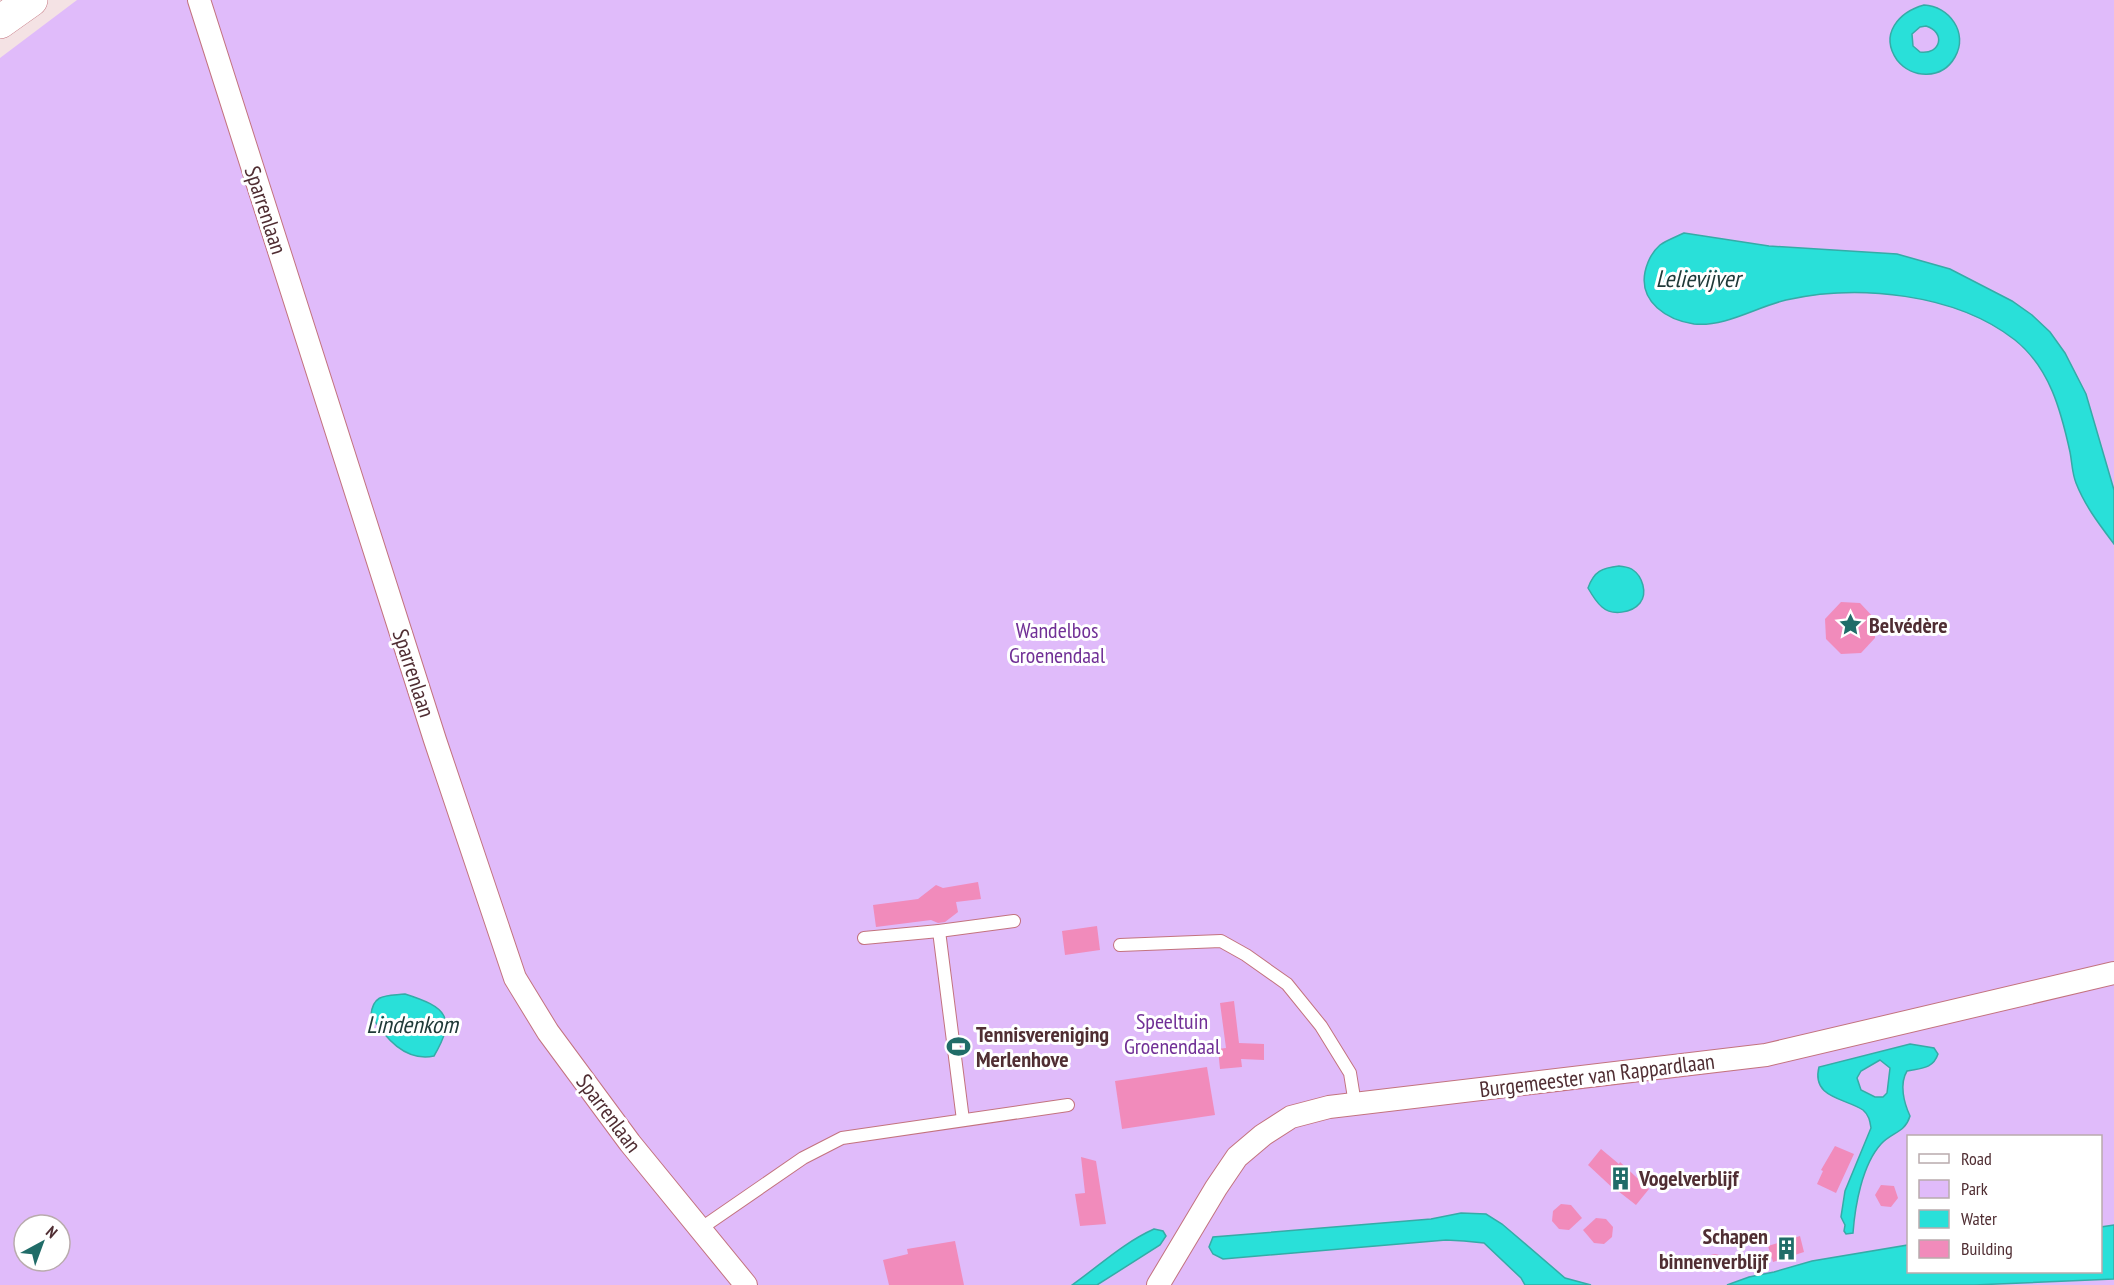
<svg xmlns="http://www.w3.org/2000/svg" width="2114" height="1285" viewBox="0 0 2114 1285" font-family="'PT Sans Narrow',sans-serif">
<style>
.green{fill:#e0bbfa;fill-rule:evenodd}
.water{fill:#29e0d9;stroke:#35aba7;stroke-width:1.5;fill-rule:evenodd}
.building{fill:#f18bbb}
.lines{fill:none;stroke-linecap:round;stroke-linejoin:round}
.service-casing{stroke:#c3737e;stroke-width:14}
.minor-casing{stroke:#c3737e;stroke-width:24}
.primary-casing{stroke:#c3737e;stroke-width:34}
.service{stroke:#fff;stroke-width:12}
.minor{stroke:#fff;stroke-width:22}
.primary{stroke:#fff;stroke-width:33}
.labels{text-anchor:middle;stroke-width:6;stroke-linejoin:round;paint-order:stroke}
.street-label{font-size:22px;fill:#502e33;stroke:#fff}
.poi-label{font-size:22px;font-weight:bold;fill:#502e33;stroke:#fff;text-anchor:start}
.park-label{font-size:22px;fill:#713096;stroke:#fff}
.water-label{font-size:24px;font-style:italic;fill:#203a39;stroke:#fff}
</style>
<rect width="100%" height="100%" fill="#f4e2e4"/>
<!-- green -->
<g class="green">
<path d="M77,0H2114V1229L2101,1230L2100,1136H1908V1247L1761,1285H0V58ZM24,1225H60V1261H24Z"/>
<path d="M2114,1279V1285H1974Z"/>
</g>
<!-- water -->
<g class="water">
<path d="M1924,5C1949,6 1969,33 1955,57C1942,80 1912,79 1897,60C1879,34 1899,12 1924,5ZM1926,26C1946,32 1941,55 1920,52L1913,46L1912,34L1920,27Z"/>
<path d="M1684,233L1769,246L1897,254L1950,269L2012,301L2032,315L2050,332L2065,353L2086,394L2114,490V544C2099,524 2085,506 2076,483C2072,473 2072,462 2070,452C2061,411 2050,368 2015,340C1955,293 1858,284 1786,300C1756,307 1726,327 1694,324C1667,320 1639,302 1645,272C1647,263 1652,252 1660,245C1667,240 1676,237 1684,233Z"/>
<path d="M1619,566C1624,567 1629,567 1633,570C1642,576 1648,593 1640,603C1632,613 1612,616 1602,607C1596,602 1592,595 1588,588C1594,571 1602,568 1619,566Z"/>
<path d="M405,994C446,1007 457,1017 434,1056C405,1062 385,1038 371,1015C373,993 387,996 405,994Z"/>
<path d="M1910,1044L1934,1048L1938,1054C1933,1069 1921,1068 1907,1071C1899,1084 1904,1103 1910,1116C1905,1133 1892,1132 1881,1144C1862,1165 1855,1206 1853,1233L1846,1234L1844,1231L1845,1225L1841,1217L1845,1191L1871,1128C1870,1121 1869,1115 1863,1110C1845,1098 1811,1098 1819,1067ZM1880,1060L1890,1068L1887,1093L1883,1097H1875L1861,1090L1857,1078L1861,1071Z"/>
<path d="M1461,1213L1486,1214L1502,1224L1565,1278L1591,1285H1525L1521,1278L1484,1243L1464,1241L1446,1240L1223,1259L1213,1254L1209,1247L1213,1237L1431,1219Z"/>
<path d="M2114,1225V1279L1974,1285H1727L1749,1277L1774,1272L1812,1261L1908,1245V1272H2100L2101,1227Z"/>
<path d="M1154,1229L1163,1231L1166,1236L1160,1245L1097,1285H1072C1099,1266 1123,1243 1154,1229Z"/>
</g>
<!-- building -->
<g class="building">
<path d="M1841,602L1860,603L1875,619V638L1861,653L1841,654L1826,639L1825,619Z"/>
<path d="M978,882L981,899L956,902L958,912L945,922L938,923L931,920L876,927L873,905L918,899L936,885L943,888Z"/>
<path d="M1097,926L1100,950L1065,955L1062,931Z"/>
<path d="M1234,1001L1239,1043L1264,1044V1060L1241,1059L1242,1067L1220,1069L1218,1049L1226,1048L1220,1003Z"/>
<path d="M1207,1067L1215,1115L1122,1129L1115,1081Z"/>
<path d="M1835,1146L1854,1154L1836,1193L1817,1184L1823,1171L1821,1170Z"/>
<path d="M1601,1149L1619,1164L1620,1162L1649,1189L1636,1205L1618,1191L1617,1192L1588,1165Z"/>
<path d="M1081,1157L1096,1161L1106,1224L1080,1226L1075,1194L1085,1193Z"/>
<path d="M1881,1185L1894,1186L1898,1198L1891,1207L1881,1206L1875,1195Z"/>
<path d="M1561,1204L1571,1205L1582,1218L1569,1230L1559,1229L1552,1221L1553,1211Z"/>
<path d="M1596,1218L1606,1219L1613,1227L1612,1237L1604,1244L1594,1243L1583,1230Z"/>
<path d="M1800,1236L1804,1252L1773,1262L1768,1246Z"/>
<path d="M955,1241L964,1285H889L883,1260L908,1254L907,1249Z"/>
<circle cx="1715" cy="1263" r="9"/>
</g>
<g class="lines">
<defs>
<g id="service">
<path d="M939,931L963,1120"/>
<path d="M864,938L939,931L1014,921"/>
<path d="M1120,945L1221,941L1246,955L1287,984L1321,1026L1350,1073L1355,1104"/>
<path d="M700,1229L803,1158L842,1138L1068,1105"/>
</g>
<g id="minor">
<path d="M199,0L435,740L515,978L548,1032L630,1143L746,1285"/>
<path d="M1158,1285L1216,1188L1237,1157L1263,1135L1291,1117L1329,1107L1766,1055L2114,973"/>
</g>
<path id="primary" d="M0,22L31,0"/>
</defs>
<!-- service casing -->
<use href="#service" class="service-casing"/>
<!-- minor casing -->
<use href="#minor" class="minor-casing"/>
<!-- primary casing -->
<use href="#primary" class="primary-casing"/>
<!-- service -->
<use href="#service" class="service"/>
<!-- minor -->
<use href="#minor" class="minor"/>
<!-- primary -->
<use href="#primary" class="primary"/>
</g>
<!-- icons -->
<defs>
<symbol id="sight-bare" viewBox="-9 -9 18 18"><path d="M0-6L1.8-2.2L6-1.7L2.9 1.2L3.7 5.4L0 3.3L-3.7 5.4L-2.9 1.2L-6-1.7L-1.8-2.2Z" fill="#206c68" stroke="#fff" stroke-width="2.5" paint-order="stroke"/></symbol>
<symbol id="stadium-bare" viewBox="-9 -9 18 18"><path d="M0-5a6.5 5 0 1 0 0 10a6.5 5 0 1 0 0-10ZM-3.5-1.8h7v3.6h-7Z" fill="#206c68" stroke="#fff" stroke-width="2.5" paint-order="stroke"/></symbol>
<symbol id="building-bare" viewBox="-9 -9 18 18"><path d="M-4-6H4V6H1V3H-1V6H-4ZM-2.5-4.3h1.7v1.8h-1.7ZM.8-4.3h1.7v1.8H.8ZM-2.5-1h1.7V.8h-1.7ZM.8-1h1.7V.8H.8Z" fill="#206c68" stroke="#fff" stroke-width="2.5" paint-order="stroke"/></symbol>
</defs>
<g fill-rule="evenodd">
<use href="#sight-bare" x="1834" y="608" width="33" height="33"/>
<use href="#stadium-bare" x="942" y="1030" width="33" height="33"/>
<use href="#building-bare" x="1604" y="1162" width="33" height="33"/>
<use href="#building-bare" x="1770" y="1232" width="33" height="33"/>
</g>
<g class="labels">
<!-- street labels -->
<g class="street-label">
<text transform="translate(266 210) rotate(72)" y="8">Sparrenlaan</text>
<text transform="translate(414 673) rotate(72)" y="8">Sparrenlaan</text>
<text transform="translate(1597 1075) rotate(-7)" y="8">Burgemeester van Rappardlaan</text>
<text transform="translate(609 1113) rotate(53)" y="8">Sparrenlaan</text>
</g>
<!-- poi labels -->
<g class="poi-label">
<text x="1869" y="633">Belvédère</text>
<text x="976" y="1042">Tennisvereniging<tspan x="976" dy="25">Merlenhove</tspan></text>
<text x="1639" y="1186">Vogelverblijf</text>
<text x="1768" y="1244" text-anchor="end">Schapen<tspan x="1768" dy="25">binnenverblijf</tspan></text>
</g>
<!-- park labels -->
<g class="park-label">
<text x="1057" y="638">Wandelbos<tspan x="1057" dy="25">Groenendaal</tspan></text>
<text x="1172" y="1029">Speeltuin<tspan x="1172" dy="25">Groenendaal</tspan></text>
</g>
<!-- water labels -->
<g class="water-label">
<text x="1698" y="287">Lelievijver</text>
<text x="412" y="1033">Lindenkom</text>
</g>
</g>
<!-- legend -->
<rect x="1907" y="1135" width="195" height="138" fill="#ffffff" stroke="#b9abad" stroke-width="1.5"/>
<rect x="1919" y="1154" width="30" height="9" fill="#ffffff" stroke="#b9abad" stroke-width="1.5"/>
<text x="1961" y="1165" font-size="18" fill="#502e33">Road</text>
<rect x="1919" y="1180" width="30" height="18" fill="#e0bbfa" stroke="#b9abad" stroke-width="1.5"/>
<text x="1961" y="1195" font-size="18" fill="#502e33">Park</text>
<rect x="1919" y="1210" width="30" height="18" fill="#29e0d9" stroke="#b9abad" stroke-width="1.5"/>
<text x="1961" y="1225" font-size="18" fill="#502e33">Water</text>
<rect x="1919" y="1240" width="30" height="18" fill="#f18bbb" stroke="#b9abad" stroke-width="1.5"/>
<text x="1961" y="1255" font-size="18" fill="#502e33">Building</text>
<!-- north arrow -->
<g transform="translate(42 1243) rotate(41)"><circle r="28" fill="#ffffff" stroke="#b9abad" stroke-width="1.5"/>
<path d="M0-4.5L10 22L0 15L-10 22Z" fill="#206c68"/>
<text y="-9" font-size="16" font-weight="bold" text-anchor="middle" fill="#502e33">N</text>
</g>
</svg>
